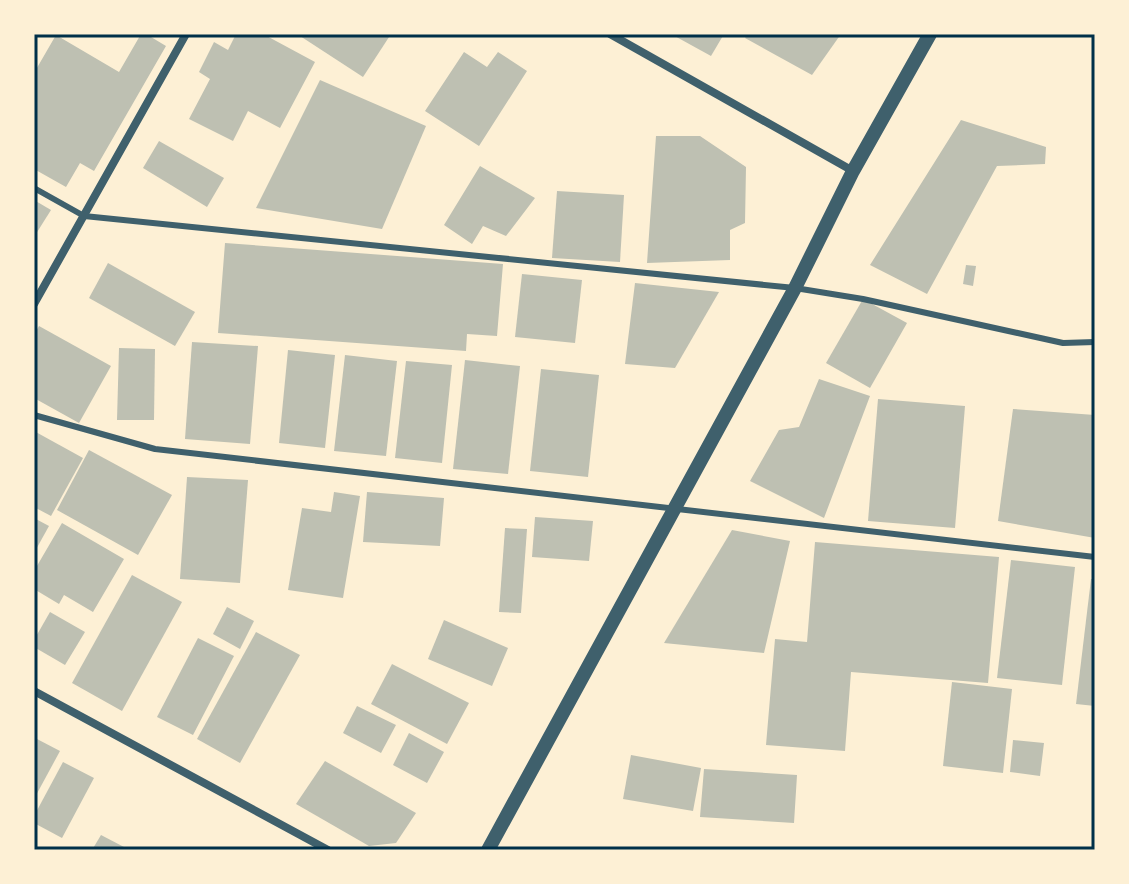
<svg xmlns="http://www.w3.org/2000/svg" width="1129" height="884" viewBox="0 0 1129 884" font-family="Barlow,sans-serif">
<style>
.building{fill:#bec0b2}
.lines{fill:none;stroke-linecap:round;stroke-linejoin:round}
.service{stroke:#3f606c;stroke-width:6}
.minor{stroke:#3f606c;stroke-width:8}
.tertiary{stroke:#3f606c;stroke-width:14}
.neatline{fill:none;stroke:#003049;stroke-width:3}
</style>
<rect width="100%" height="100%" fill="#fdf0d5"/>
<!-- building -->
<g class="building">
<path d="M141,34H146L166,46L94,171L80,163L66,187L34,169V73L56,35L119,72Z"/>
<path d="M236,34H263L315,62L280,128L248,111L233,141L189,119L210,79L199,72L214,42L228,50Z"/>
<path d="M297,34H391L363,77Z"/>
<path d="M671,34H724L711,56Z"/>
<path d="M748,34H841L812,75L745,38Z"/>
<path d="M464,52L487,67L498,52L527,71L479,146L425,111Z"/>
<path d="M320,80L426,126L382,229L256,208Z"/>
<path d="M961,120L1046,147L1045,164L997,166L927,294L870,265Z"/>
<path d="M656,136H700L746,167L745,223L730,230V260L647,263Z"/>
<path d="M159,141L224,178L207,207L143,168Z"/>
<path d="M480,166L535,198L506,236L483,226L472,244L444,225Z"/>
<path d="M557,191L624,195L620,262L552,258Z"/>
<path d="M34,200L51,210L34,237Z"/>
<path d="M225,243L503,264L497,336L467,334L466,351L218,333Z"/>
<path d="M108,263L195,312L175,346L89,298Z"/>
<path d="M966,265L976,266L973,286L963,284Z"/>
<path d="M522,274L582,280L575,343L515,337Z"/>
<path d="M635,283L719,292L675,368L625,364Z"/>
<path d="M863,299L907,323L870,388L826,363Z"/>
<path d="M39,326L111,366L79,423L34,398V335Z"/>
<path d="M192,342L258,346L250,444L185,439Z"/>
<path d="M119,348L155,349L154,420H117Z"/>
<path d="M288,350L335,355L325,448L279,443Z"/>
<path d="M345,355L397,361L386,456L334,451Z"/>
<path d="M465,360L520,366L508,474L453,469Z"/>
<path d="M406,361L452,365L442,463L395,458Z"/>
<path d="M541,369L599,375L588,477L530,471Z"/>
<path d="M819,379L870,396L824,518L750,481L779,430L799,427Z"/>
<path d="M878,399L965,406L955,528L868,521Z"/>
<path d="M1013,409L1095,415V538L998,521Z"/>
<path d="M34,431L83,458L51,516L34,507Z"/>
<path d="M89,450L172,495L138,555L57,510Z"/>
<path d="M187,477L248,480L240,583L180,579Z"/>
<path d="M334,492L360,496L343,598L288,590L302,508L331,512Z"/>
<path d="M367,492L444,498L440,546L363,542Z"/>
<path d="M535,517L593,521L589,561L532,557Z"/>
<path d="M34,518L49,526L34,553Z"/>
<path d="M62,523L124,559L93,612L64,595L59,604L34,589V571Z"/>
<path d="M505,528L527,529L521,613L499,612Z"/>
<path d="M732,530L790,541L764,653L664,643Z"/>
<path d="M815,542L999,557L988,683L851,672L845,751L766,745L775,639L807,642Z"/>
<path d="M1011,560L1075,567L1062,685L997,678Z"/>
<path d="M132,575L182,602L122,711L72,683Z"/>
<path d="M1091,579H1095V706L1076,704Z"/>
<path d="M227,607L254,621L240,649L213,634Z"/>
<path d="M50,612L85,632L65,665L34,647V640Z"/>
<path d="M444,620L508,648L492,686L428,659Z"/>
<path d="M256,632L300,655L240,763L197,739Z"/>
<path d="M198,638L234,656L193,735L157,717Z"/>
<path d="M392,664L469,703L447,744L371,704Z"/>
<path d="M952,682L1012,689L1003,773L943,766Z"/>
<path d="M357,706L396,725L381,753L343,733Z"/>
<path d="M409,733L444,752L427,783L393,765Z"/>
<path d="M37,739L60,751L34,799V745Z"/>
<path d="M1013,740L1044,743L1040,776L1010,772Z"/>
<path d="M631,755L701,768L693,811L623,799Z"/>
<path d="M325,761L416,813L396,843L369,846L296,804Z"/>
<path d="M63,762L94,778L62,838L34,823V816Z"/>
<path d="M704,769L797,775L794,823L700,817Z"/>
<path d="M101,835L124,847L123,850H92Z"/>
</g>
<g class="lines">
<!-- service -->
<g class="service">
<path d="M34,188L84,216L795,288L863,299L1063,343L1095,342"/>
<path d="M34,415L155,449L1095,557"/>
</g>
<!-- minor -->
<g class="minor">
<path d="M610,34L853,171"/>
<path d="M34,304L186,34"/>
<path d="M34,691L328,850"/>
</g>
<!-- tertiary -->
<path class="tertiary" d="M488,850L795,288L853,171L930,34"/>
</g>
<!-- border -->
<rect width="1129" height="884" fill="none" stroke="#fdf0d5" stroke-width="72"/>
<rect x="36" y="36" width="1057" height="812" class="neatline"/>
</svg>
